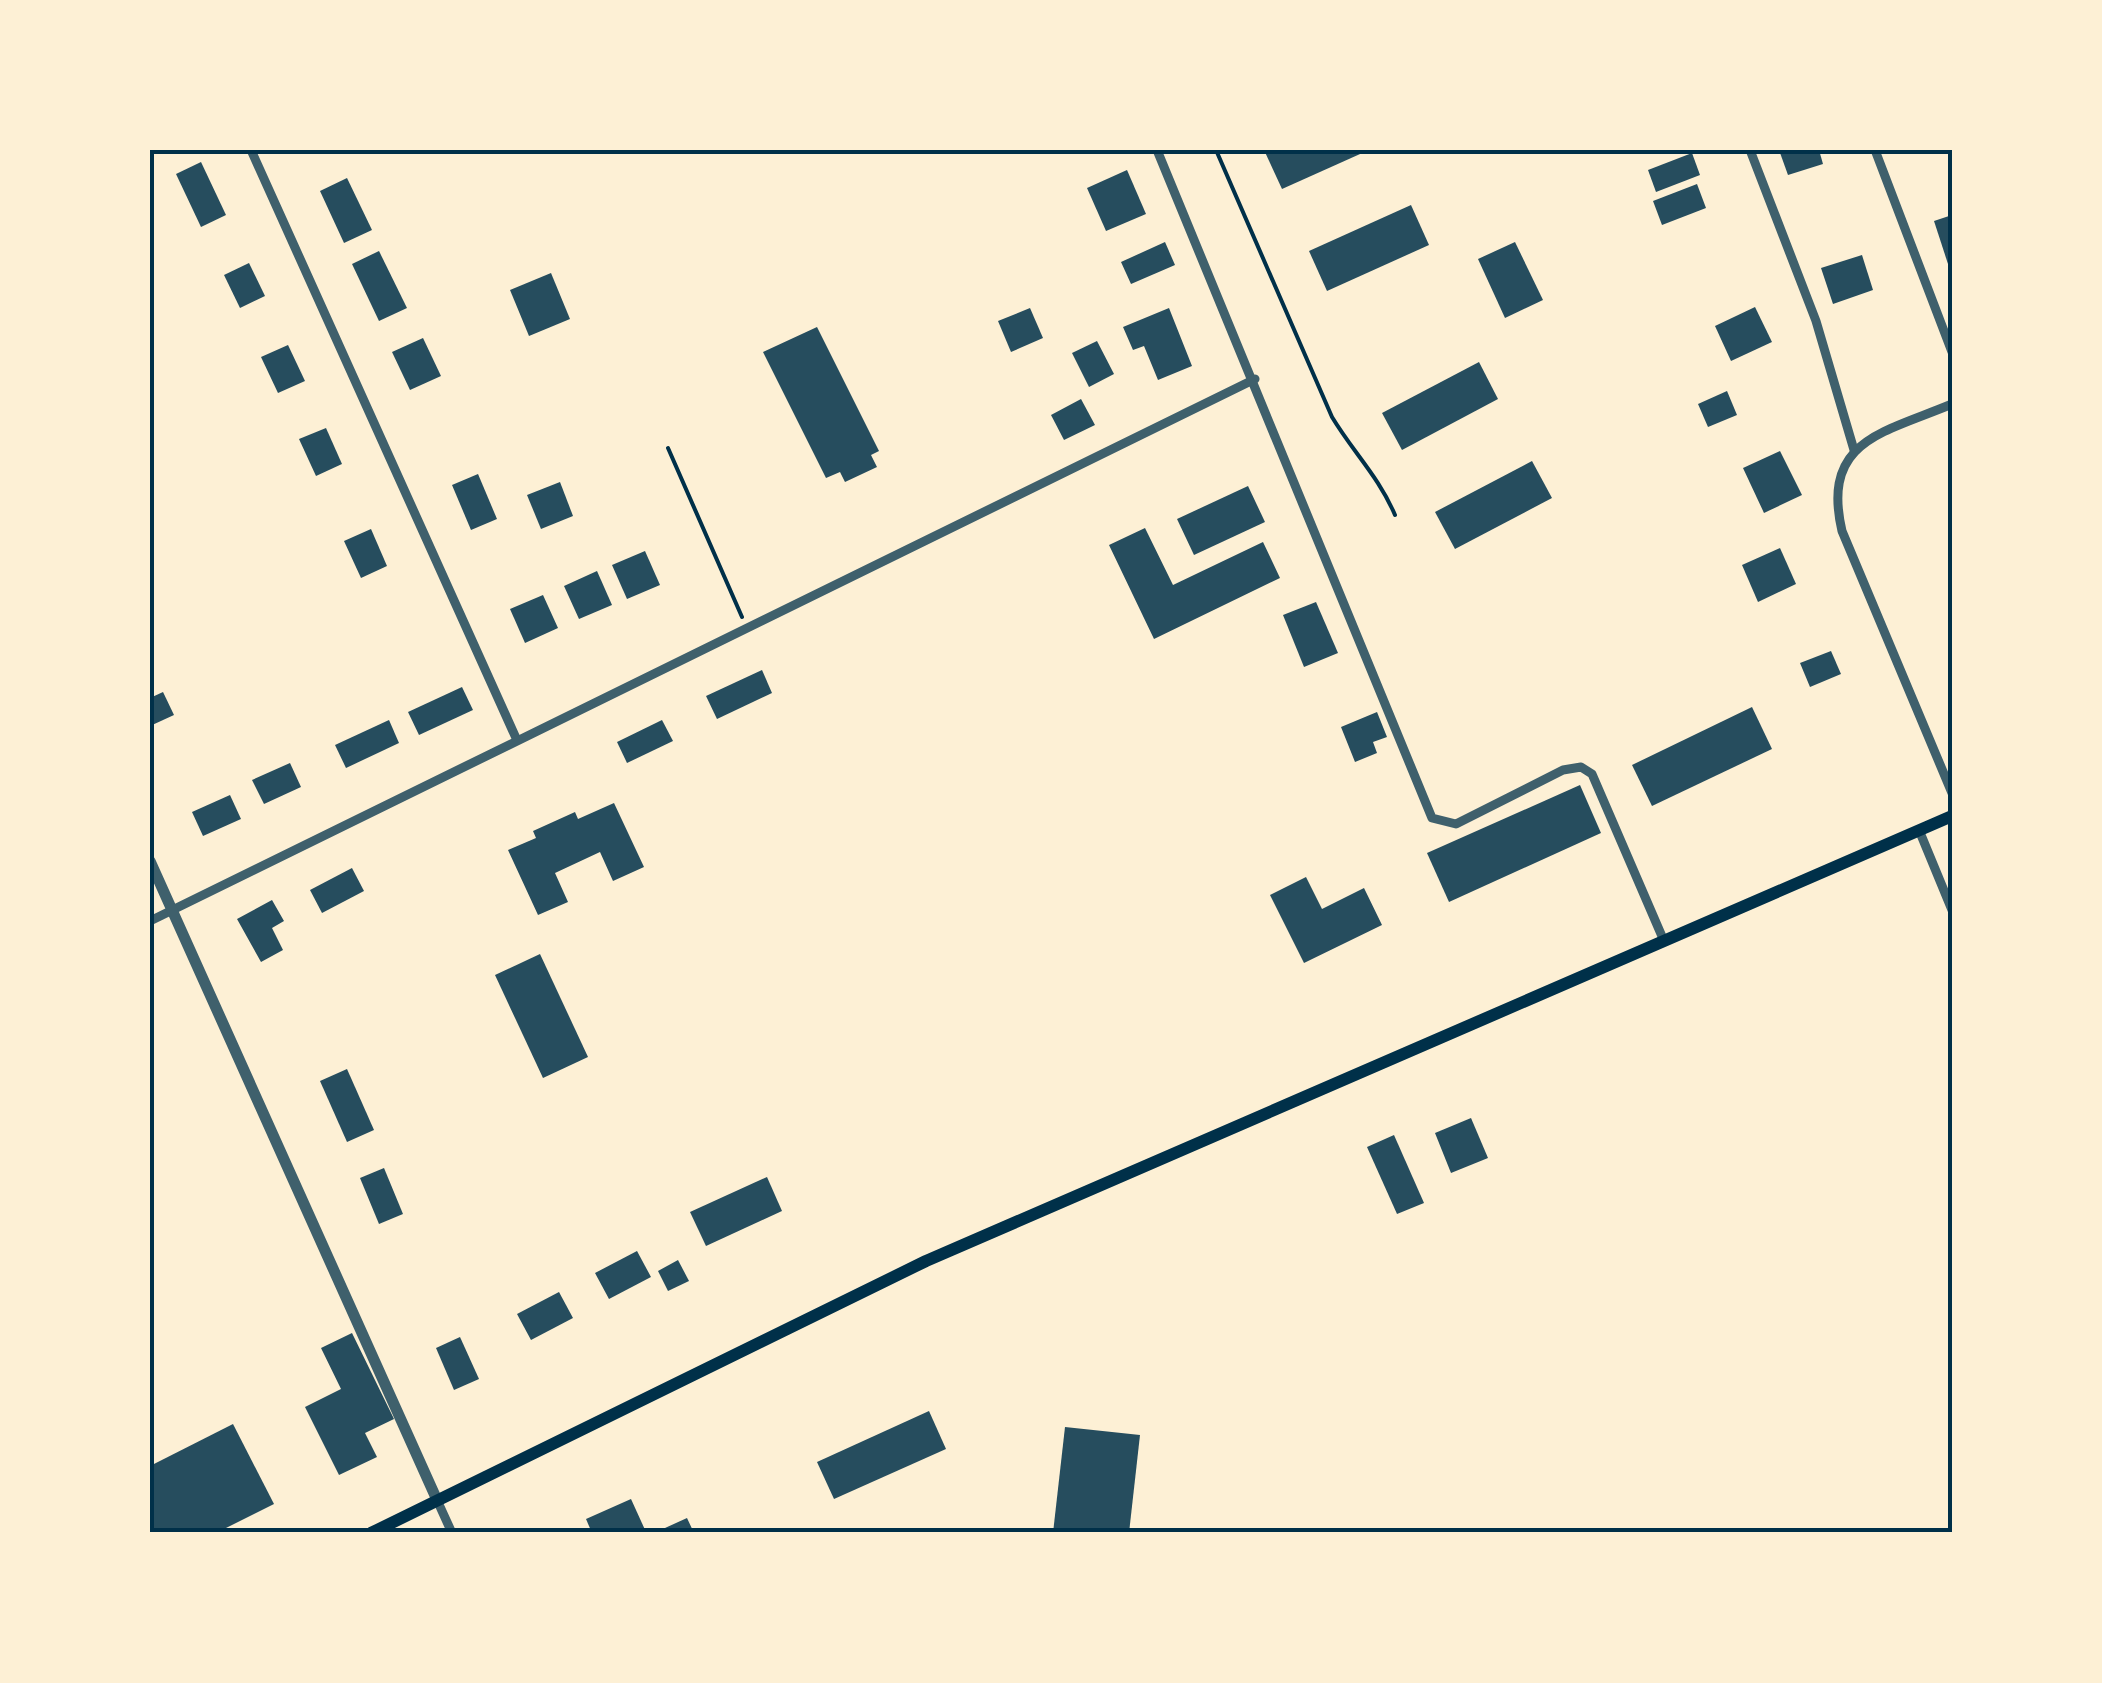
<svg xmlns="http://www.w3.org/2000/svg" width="2102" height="1683" viewBox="0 0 2102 1683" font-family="Inter,sans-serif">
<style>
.building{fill:#264d5e}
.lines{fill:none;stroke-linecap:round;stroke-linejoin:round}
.path{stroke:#003049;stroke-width:4}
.minor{stroke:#3f606c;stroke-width:9}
.tertiary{stroke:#3f606c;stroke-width:11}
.secondary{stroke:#003049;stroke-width:12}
.neatline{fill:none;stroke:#003049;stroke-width:4}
</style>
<rect width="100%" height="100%" fill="#fdf0d5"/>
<!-- building -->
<g class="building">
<path d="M1264,150H1369L1282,189Z"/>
<path d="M1779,150H1819L1823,164L1788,175Z"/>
<path d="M1692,153L1700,175L1656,192L1648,170Z"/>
<path d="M201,162L226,215L201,227L176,174Z"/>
<path d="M1127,170L1146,214L1106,231L1087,188Z"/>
<path d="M347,178L372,230L344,243L320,191Z"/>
<path d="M1697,184L1706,208L1662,225L1653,201Z"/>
<path d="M1411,205L1429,245L1327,291L1309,251Z"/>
<path d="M1952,215V263L1948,264L1934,221Z"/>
<path d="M1165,242L1175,265L1131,284L1121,262Z"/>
<path d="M1515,242L1543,300L1505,318L1478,259Z"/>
<path d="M379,251L407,308L379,321L352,264Z"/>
<path d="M1862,255L1873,290L1833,304L1821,268Z"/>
<path d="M249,263L265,296L240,308L224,275Z"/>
<path d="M551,273L570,319L529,336L510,290Z"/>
<path d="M1755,307L1772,342L1731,361L1715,326Z"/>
<path d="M1030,308L1043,338L1011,352L998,321Z"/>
<path d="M1169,308L1192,366L1158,380L1144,346L1133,350L1123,327Z"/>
<path d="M817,327L879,451L871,455L877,467L845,482L840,472L826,478L763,352Z"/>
<path d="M423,338L441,376L410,390L392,352Z"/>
<path d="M1097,341L1114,374L1089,387L1072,353Z"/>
<path d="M288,345L305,381L278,393L261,357Z"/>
<path d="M1479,362L1498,399L1402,450L1382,413Z"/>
<path d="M1727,391L1737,415L1708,427L1698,404Z"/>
<path d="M1081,399L1095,425L1064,440L1051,415Z"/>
<path d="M326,428L342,464L316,476L299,439Z"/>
<path d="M1780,451L1802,495L1764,513L1743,468Z"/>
<path d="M1532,461L1552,498L1455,549L1435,512Z"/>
<path d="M478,474L497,519L471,530L452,485Z"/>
<path d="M560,482L573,516L541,529L527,495Z"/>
<path d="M1248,486L1265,522L1194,555L1177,519Z"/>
<path d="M1145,528L1173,585L1263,542L1280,578L1154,639L1109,545Z"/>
<path d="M371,529L387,566L361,578L344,541Z"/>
<path d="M1780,548L1796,584L1758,602L1742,565Z"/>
<path d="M645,551L660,585L627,599L612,565Z"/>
<path d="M597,571L612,605L579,619L564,586Z"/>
<path d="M543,595L558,628L525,643L510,609Z"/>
<path d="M1316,602L1338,653L1304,667L1283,615Z"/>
<path d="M1831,651L1841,674L1810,687L1800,663Z"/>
<path d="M762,670L772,693L717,719L706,696Z"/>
<path d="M462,687L473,710L419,735L408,712Z"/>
<path d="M163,692L174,715L150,726V698Z"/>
<path d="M1752,707L1772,749L1652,806L1632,765Z"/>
<path d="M1377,712L1387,737L1373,742L1377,753L1355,762L1341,727Z"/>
<path d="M389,720L399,743L346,768L335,745Z"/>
<path d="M662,720L673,741L627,763L617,742Z"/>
<path d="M290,763L301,787L264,804L252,780Z"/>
<path d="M1580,785L1601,833L1449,902L1427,853Z"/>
<path d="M230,795L241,819L203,836L192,812Z"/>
<path d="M614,803L644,867L613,881L600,852L555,873L568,902L538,915L508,850L536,838L533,831L575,812L578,819Z"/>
<path d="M352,868L364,891L322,913L310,890Z"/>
<path d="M1306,877L1322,909L1364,888L1382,925L1304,963L1270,895Z"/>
<path d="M272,900L284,921L272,928L283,950L261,962L237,919Z"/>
<path d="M540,954L588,1057L543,1078L495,975Z"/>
<path d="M347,1069L374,1130L347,1142L320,1081Z"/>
<path d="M1471,1118L1488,1158L1451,1173L1435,1133Z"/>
<path d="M1394,1135L1424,1203L1397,1214L1367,1147Z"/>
<path d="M384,1168L403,1214L379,1224L360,1178Z"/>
<path d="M767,1177L782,1211L706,1246L690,1212Z"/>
<path d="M637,1251L651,1277L609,1299L595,1273Z"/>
<path d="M678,1260L689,1281L668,1291L658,1271Z"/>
<path d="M559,1292L573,1318L531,1340L517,1314Z"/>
<path d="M352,1333L394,1419L365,1433L377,1457L339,1475L305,1407L341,1389L321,1348Z"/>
<path d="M460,1337L479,1379L454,1390L436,1348Z"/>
<path d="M929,1411L946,1449L834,1499L817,1462Z"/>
<path d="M233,1424L274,1504L216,1533H150V1466Z"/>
<path d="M1065,1427L1140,1435L1129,1533H1053Z"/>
<path d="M631,1499L646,1532L592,1533L586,1519Z"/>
<path d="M687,1518L694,1533H654Z"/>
</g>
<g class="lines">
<!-- path -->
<g class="path">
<path d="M1216,150L1332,417C1353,452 1379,477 1395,515"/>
<path d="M668,448L742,617"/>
</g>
<!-- minor -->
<g class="minor">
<path d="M251,150L516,738"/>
<path d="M1157,150L1432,818L1456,824L1563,770L1581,767L1592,774L1664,941"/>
<path d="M1750,150L1816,321L1854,450"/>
<path d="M1875,150L1952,352"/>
<path d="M1952,404C1883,433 1821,440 1842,531L1952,793"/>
<path d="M1919,830L1952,910"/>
<path d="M150,921L1255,379"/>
<path d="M437,1500L452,1533"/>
</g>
<!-- tertiary -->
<path class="tertiary" d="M150,861L437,1500"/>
<!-- secondary -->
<path class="secondary" d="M371,1533L926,1261L1952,816"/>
</g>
<!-- border -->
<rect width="2102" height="1683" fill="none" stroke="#fdf0d5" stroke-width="305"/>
<rect x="152" y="152" width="1798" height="1378" class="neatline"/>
</svg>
